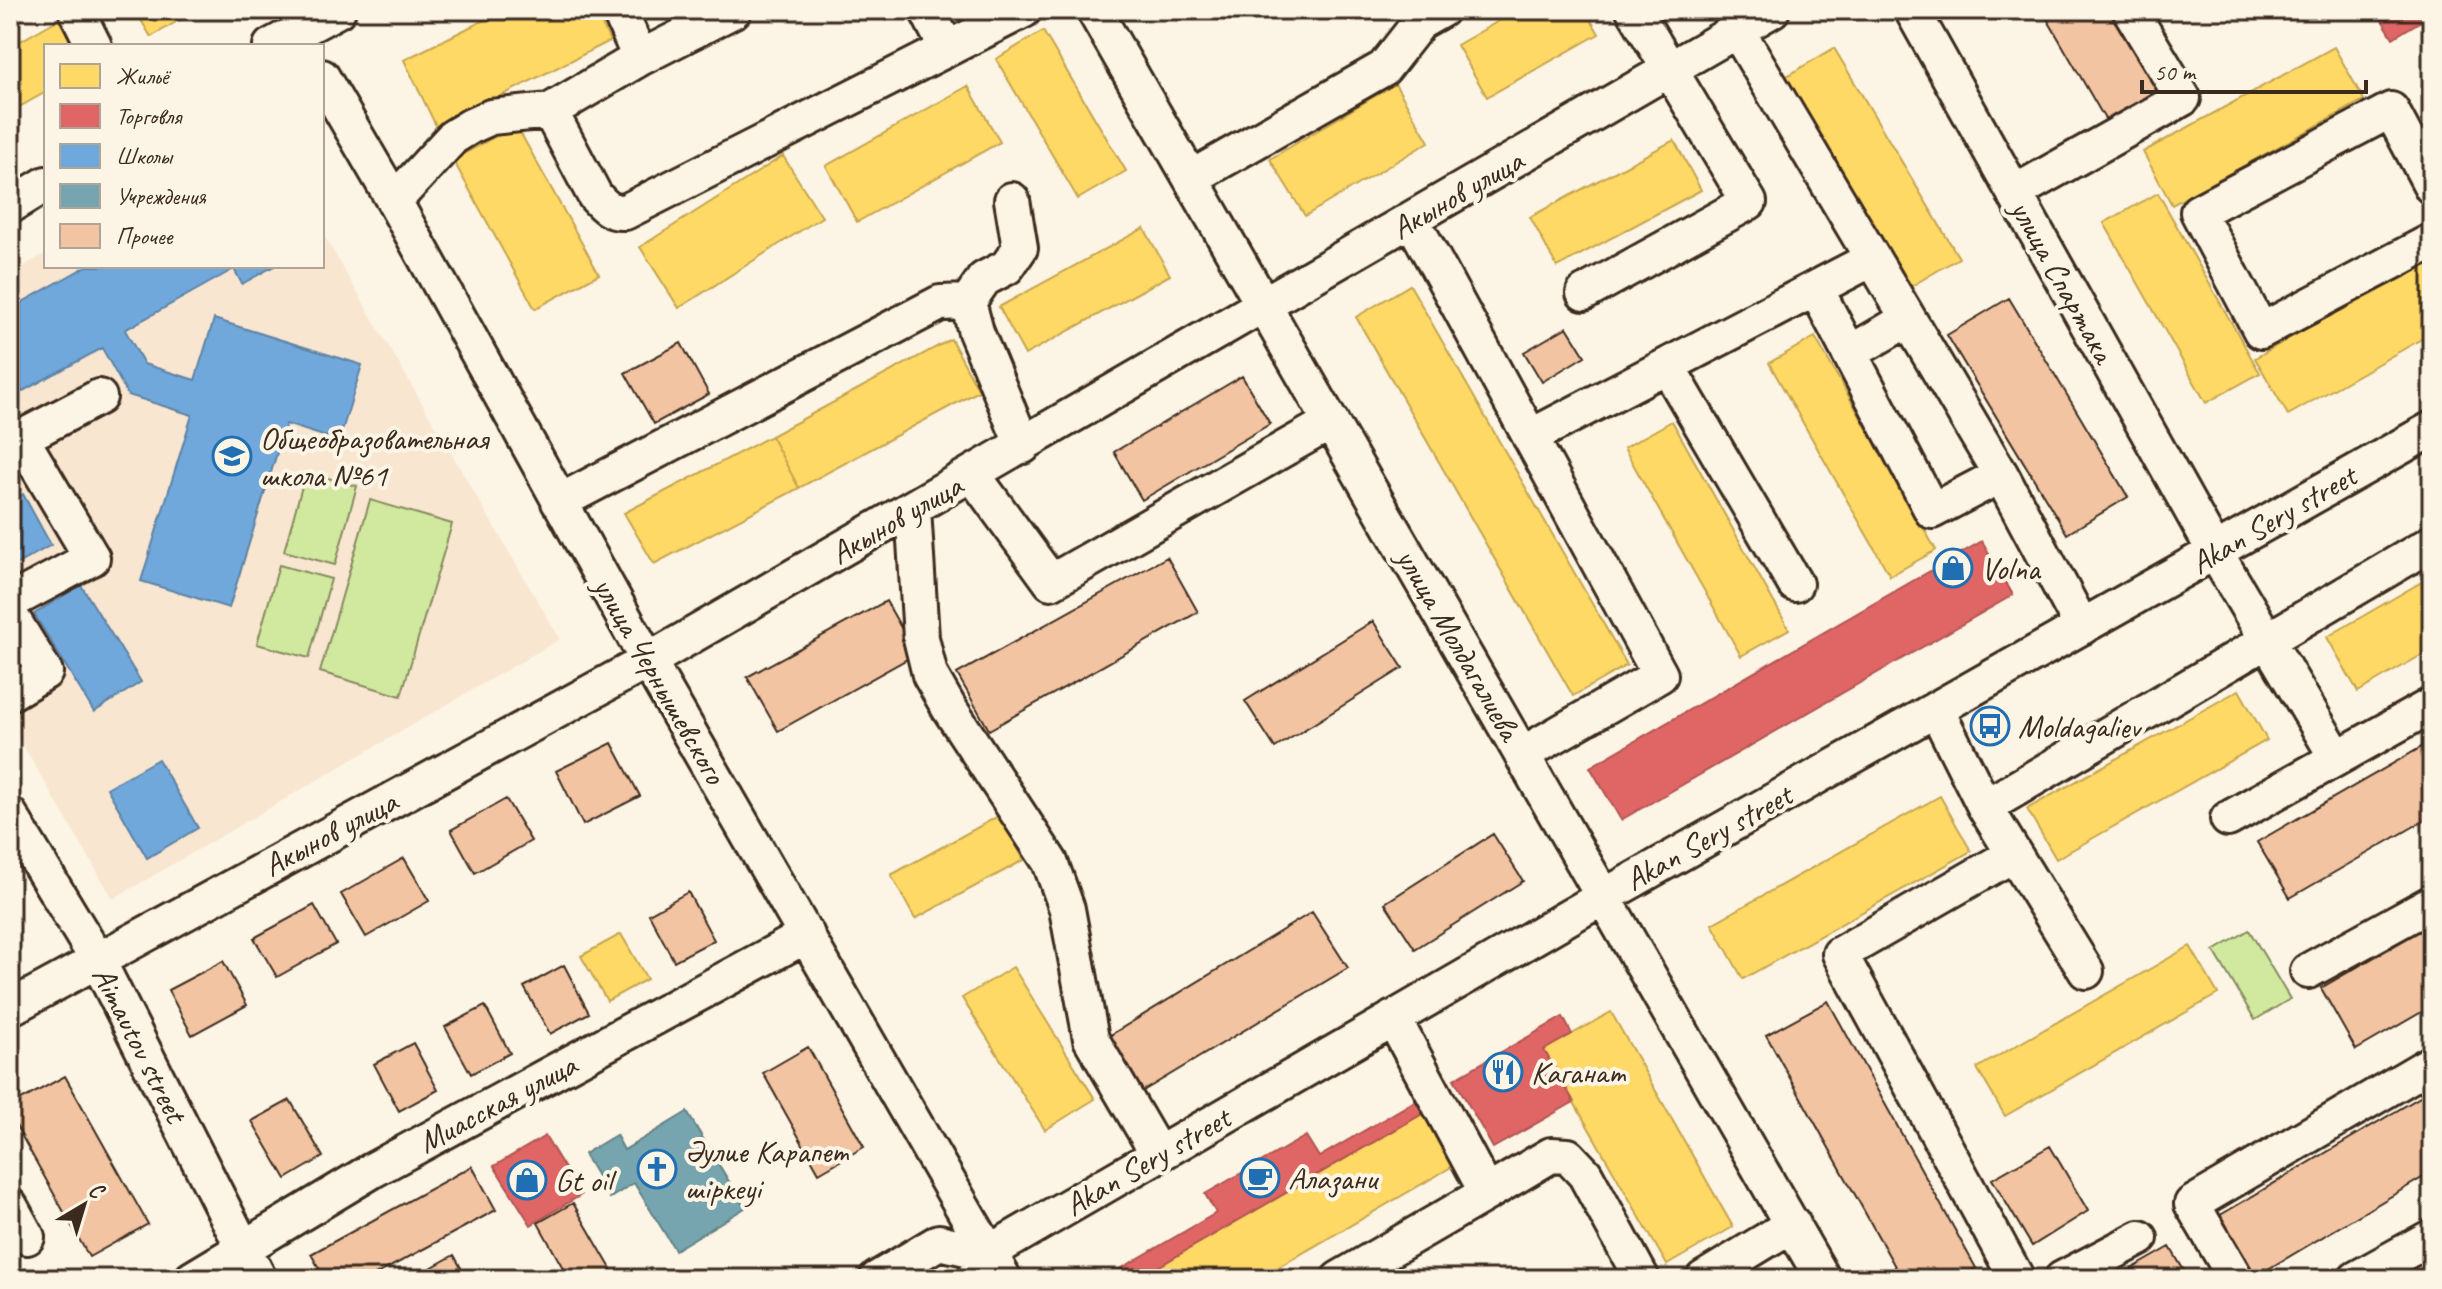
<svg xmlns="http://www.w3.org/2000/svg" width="2442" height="1289" font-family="Caveat,sans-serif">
<rect width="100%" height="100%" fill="#fcf5e5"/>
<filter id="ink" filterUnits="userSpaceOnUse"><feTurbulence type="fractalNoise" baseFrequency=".0125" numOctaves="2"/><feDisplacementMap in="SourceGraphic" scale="16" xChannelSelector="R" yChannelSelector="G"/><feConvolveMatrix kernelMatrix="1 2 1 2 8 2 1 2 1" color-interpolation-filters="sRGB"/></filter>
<g filter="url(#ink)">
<!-- built -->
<path fill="#f9e6d1" d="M322 232 560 639 113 899 10 723V274L46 253V266H322Z"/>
<!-- green -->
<path fill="#d1e99f" stroke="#868a5e" stroke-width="2" d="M306 472 357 486 335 565 284 551Z
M370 500 452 524 401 696 320 672Z
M279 565 331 579 309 658 257 644Z
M2249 930 2290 999 2255 1020 2214 951Z"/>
<!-- homes -->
<path fill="#ffd966" stroke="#c4a450" stroke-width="2" d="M135 10H196L151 37Z
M504 10H595L610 41 437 128 404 60Z
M1518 10H1585L1599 34 1487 97 1457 45Z
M59 19 74 46H46V92L10 112V47Z
M1043 31 1126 171 1078 199 996 59Z
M2334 47 2364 100 2172 205 2143 152Z
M1834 48 1959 258 1905 290 1780 80Z
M1395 84 1429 142 1305 216 1270 159Z
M968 86 1000 142 857 222 826 166Z
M516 125 599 274 535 309 453 160Z
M1674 140 1701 190 1557 267 1530 217Z
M783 156 822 217 679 308 640 247Z
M2158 193 2260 373 2206 403 2104 223Z
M1144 228 1170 275 1025 355 999 307Z
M2432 257V333L2288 415 2255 358Z
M1410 285 1627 665 1573 696 1356 317Z
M1815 337 1936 550 1890 576 1769 363Z
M951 339 979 391 799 488 771 436Z
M1672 421 1789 629 1741 656 1624 448Z
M771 436 799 488 654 564 624 513Z
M2432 576V649L2358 692 2327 637Z
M2239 690 2267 740 2056 859 2027 809Z
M1940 796 1971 851 1743 979 1712 924Z
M1000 815 1024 860 915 919 891 875Z
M621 934 647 979 607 1001 581 956Z
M2190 946 2218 994 2005 1116 1977 1068Z
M1013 967 1095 1099 1045 1130 962 998Z
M1611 1012 1733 1227 1667 1265 1544 1050Z
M1429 1110 1460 1162 1258 1279H1137Z"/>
<!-- shops -->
<path fill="#e06666" stroke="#ae5450" stroke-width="2" d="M2376 10H2432V41L2421 21 2393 38Z
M1982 541 2013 595 1621 820 1590 767Z
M1563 1017 1572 1034 1544 1050 1574 1102 1493 1148 1454 1079Z
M1422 1097 1429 1110 1137 1279H1121L1117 1271 1216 1213 1205 1194 1306 1136 1319 1157Z
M545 1136 581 1195 531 1225 494 1166Z"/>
<!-- schools -->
<path fill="#6fa8dc" stroke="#5f82a3" stroke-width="2" d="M87 266H274L242 284 234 269 125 330 144 364 195 380 214 319 362 365 339 441 286 424 229 608 141 581 192 415 128 395 102 348 10 398V309Z
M23 494 51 545 10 568V501Z
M81 585 141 682 94 712 34 614Z
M158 759 198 828 147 858 107 788Z"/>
<!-- public -->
<path fill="#76a5af" stroke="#648084" stroke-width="2" d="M687 1112 745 1208 675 1250 634 1183 610 1198 584 1154 616 1135 624 1150Z"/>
<!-- building -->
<path fill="#f3c4a2" stroke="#3b2a1e" stroke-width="2" d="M2042 10H2123L2167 86 2106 121Z
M2009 298 2128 497 2067 534 1947 335Z
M1567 327 1585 356 1542 382 1524 352Z
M681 343 709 394 654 424 625 373Z
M1242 376 1270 424 1142 500 1114 452Z
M1167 557 1198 612 989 730 957 674Z
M886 601 916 654 778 731 747 677Z
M1373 621 1403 668 1275 748 1245 701Z
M2432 741V816L2290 898 2257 842Z
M612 743 640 796 583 825 556 771Z
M506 799 531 841 475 873 451 830Z
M1493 834 1523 881 1415 949 1385 903Z
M404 858 429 901 366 937 341 894Z
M688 892 714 940 674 961 649 914Z
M314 905 336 944 277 977 254 938Z
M1312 912 1348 968 1133 1097 1099 1042Z
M2432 924V1006L2356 1050 2321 988Z
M223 961 247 1005 192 1035 168 990Z
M564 965 589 1013 550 1034 524 987Z
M1828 1001 1976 1268 1956 1279H1902L1766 1035Z
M485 1006 510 1053 471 1074 445 1027Z
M413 1043 438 1090 399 1111 374 1064Z
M808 1047 864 1147 819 1173 763 1073Z
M65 1076 148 1224 89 1257 10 1115V1106Z
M2432 1090V1172L2253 1278 2217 1217Z
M290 1100 323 1157 286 1179 252 1121Z
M2050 1146 2088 1211 2032 1246 1992 1179Z
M472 1166 496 1210 368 1279H325L311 1254Z
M573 1203 617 1279H569L538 1223Z
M2170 1247 2189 1279H2114Z
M454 1255 467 1279H411Z"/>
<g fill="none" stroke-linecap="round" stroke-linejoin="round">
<!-- minor casing -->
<g stroke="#3b2a1e" stroke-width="40">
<path id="minor" d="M76 10 94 46
M619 10 640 58
M927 10 947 49
M1094 10 1823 1279
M1912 10 2215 552 2337 758
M1737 30 2001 475 2082 627
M271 46 338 10
M322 77 394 201 648 661 1004 1279
M550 111 595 196C604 206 610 213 625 212L1024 10
M1191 178 1384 68 1420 22 1441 10
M2432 187 2391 110 2198 212 2261 331 2432 241
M2014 193 2183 98 2130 10
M1012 200 1020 248 1007 267 984 279 968 302 976 332 1023 446
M394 201 453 137 471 126 491 117 550 111 640 58 734 10
M10 206 46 184
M1412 220 1660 675 1523 754
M1816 289 1932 511 2001 475
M1584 293 1749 202 1634 10
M1850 353 1908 319
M1667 366 1795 584
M1530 437 1872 259
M973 475 1051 582 1331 422
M559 502 940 303 968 302
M913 508 921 638 930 675 949 708 1050 862 1067 909 1091 1039 1158 1154
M10 602 92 558 21 438 99 397
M10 615 45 672 10 693
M1936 709 1985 807 2086 971
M1985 807 2432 543
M10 815 97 959 259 1279
M2228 819 2432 705
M2014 854 1840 954 2017 1279
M2308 971 2432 903
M10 1008 648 661 1772 10
M1487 1193 1551 1155 1568 1156 1585 1174 1642 1279
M10 1206 27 1237
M192 1279 373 1170 807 935
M877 1279 939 1242 988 1253
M974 1279 988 1253 1605 896 2432 429
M1339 1279 1487 1193 1393 1018
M1703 1279 1793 1224
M2062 1279 2140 1238
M2236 1279 2192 1204 2432 1063
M2356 1279 2432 1237"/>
</g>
<!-- minor -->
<use href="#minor" stroke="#fcf5e5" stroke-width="34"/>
</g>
</g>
<!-- icons -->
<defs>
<g id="school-ring" transform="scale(2)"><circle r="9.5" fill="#fcf5e5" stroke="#1f6fb2" stroke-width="1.5"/><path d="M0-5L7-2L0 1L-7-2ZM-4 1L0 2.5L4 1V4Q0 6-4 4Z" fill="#1f6fb2"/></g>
<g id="shop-ring" transform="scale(2)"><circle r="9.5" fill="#fcf5e5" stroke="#1f6fb2" stroke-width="1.5"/><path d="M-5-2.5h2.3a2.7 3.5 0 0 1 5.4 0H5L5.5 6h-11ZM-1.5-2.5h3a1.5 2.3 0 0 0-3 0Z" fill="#1f6fb2"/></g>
<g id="bus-ring" transform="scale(2)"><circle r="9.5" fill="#fcf5e5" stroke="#1f6fb2" stroke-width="1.5"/><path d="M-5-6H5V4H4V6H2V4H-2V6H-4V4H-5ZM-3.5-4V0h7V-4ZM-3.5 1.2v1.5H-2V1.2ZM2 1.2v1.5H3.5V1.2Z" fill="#1f6fb2"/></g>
<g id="restaurant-ring" transform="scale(2)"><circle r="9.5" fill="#fcf5e5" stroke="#1f6fb2" stroke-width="1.5"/><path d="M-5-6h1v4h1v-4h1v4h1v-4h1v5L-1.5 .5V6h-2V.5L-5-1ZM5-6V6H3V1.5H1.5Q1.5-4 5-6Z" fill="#1f6fb2"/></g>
<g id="church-ring" transform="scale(2)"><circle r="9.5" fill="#fcf5e5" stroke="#1f6fb2" stroke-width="1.5"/><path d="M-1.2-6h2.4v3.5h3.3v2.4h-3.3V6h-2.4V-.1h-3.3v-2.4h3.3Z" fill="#1f6fb2"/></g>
<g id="cafe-ring" transform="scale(2)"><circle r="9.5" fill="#fcf5e5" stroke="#1f6fb2" stroke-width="1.5"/><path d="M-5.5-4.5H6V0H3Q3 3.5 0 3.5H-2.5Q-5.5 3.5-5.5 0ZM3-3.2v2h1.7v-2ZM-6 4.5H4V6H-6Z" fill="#1f6fb2"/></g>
</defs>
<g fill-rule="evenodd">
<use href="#school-ring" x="232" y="456"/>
<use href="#shop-ring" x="1953" y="568"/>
<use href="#bus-ring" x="1990" y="726"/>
<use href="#restaurant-ring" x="1503" y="1072"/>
<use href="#church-ring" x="657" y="1169"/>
<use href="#cafe-ring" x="1260" y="1178"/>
<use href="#shop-ring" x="527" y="1180"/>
</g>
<g text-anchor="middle" stroke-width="8" stroke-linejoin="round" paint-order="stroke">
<!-- street labels -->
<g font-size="32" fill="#3b2a1e" stroke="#fcf5e5">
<text transform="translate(1457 194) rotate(-30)" y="11">Акынов улица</text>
<text transform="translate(2063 281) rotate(61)" y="11">улица Спартака</text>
<text transform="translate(896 519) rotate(-30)" y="11">Акынов улица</text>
<text transform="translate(2273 519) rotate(-30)" y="11">Akan Sery street</text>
<text transform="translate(1459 644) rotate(60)" y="11">улица Молдагалиева</text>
<text transform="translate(660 680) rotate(60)" y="11">улица Чернышевского</text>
<text transform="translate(330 833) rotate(-28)" y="11">Акынов улица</text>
<text transform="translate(1708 837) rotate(-29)" y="11">Akan Sery street</text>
<text transform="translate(140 1044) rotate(63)" y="11">Aimautov street</text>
<text transform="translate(497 1103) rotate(-28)" y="11">Миасская улица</text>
<text transform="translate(1147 1161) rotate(-30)" y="11">Akan Sery street</text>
</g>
<!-- poi labels -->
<g font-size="32" fill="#3b2a1e" stroke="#fcf5e5" text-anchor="start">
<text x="260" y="449">Общеобразовательная<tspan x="260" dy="37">школа №61</tspan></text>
<text x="1981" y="579">Volna</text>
<text x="2018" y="737">Moldagaliev</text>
<text x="1531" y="1083">Каганат</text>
<text x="685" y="1162">Әулие Карапет<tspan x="685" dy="37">шіркеуі</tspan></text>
<text x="1288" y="1189">Алазани</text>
<text x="555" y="1191">Gt oil</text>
</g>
</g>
<!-- margin -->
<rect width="2442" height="1289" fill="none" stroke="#fcf5e5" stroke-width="40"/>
<rect x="20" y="20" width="2402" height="1249" fill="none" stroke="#3b2a1e" stroke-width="3" filter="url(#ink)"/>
<!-- legend -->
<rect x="44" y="44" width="280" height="224" fill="#fcf5e5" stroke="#afa495" stroke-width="2"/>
<rect x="60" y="64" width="40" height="24" fill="#ffd966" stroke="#afa495" stroke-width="2"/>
<text x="116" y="84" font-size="24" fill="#3b2a1e">Жильё</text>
<rect x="60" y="104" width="40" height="24" fill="#e06666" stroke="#afa495" stroke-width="2"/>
<text x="116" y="124" font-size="24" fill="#3b2a1e">Торговля</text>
<rect x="60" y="144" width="40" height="24" fill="#6fa8dc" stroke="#afa495" stroke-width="2"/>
<text x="116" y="164" font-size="24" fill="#3b2a1e">Школы</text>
<rect x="60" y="184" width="40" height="24" fill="#76a5af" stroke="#afa495" stroke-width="2"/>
<text x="116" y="204" font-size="24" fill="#3b2a1e">Учреждения</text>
<rect x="60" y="224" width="40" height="24" fill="#f3c4a2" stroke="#afa495" stroke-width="2"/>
<text x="116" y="244" font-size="24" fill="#3b2a1e">Прочее</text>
<!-- north arrow -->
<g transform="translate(84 1205) rotate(38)" stroke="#fcf5e5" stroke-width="6" paint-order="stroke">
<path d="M0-6L14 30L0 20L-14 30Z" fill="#3b2a1e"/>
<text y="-12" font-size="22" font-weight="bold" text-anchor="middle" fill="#3b2a1e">С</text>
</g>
<!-- scale -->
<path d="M2142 80v12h224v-12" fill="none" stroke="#3b2a1e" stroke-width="4"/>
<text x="2154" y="80" font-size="24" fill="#3b2a1e" stroke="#fcf5e5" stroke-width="6" paint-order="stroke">50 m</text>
</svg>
